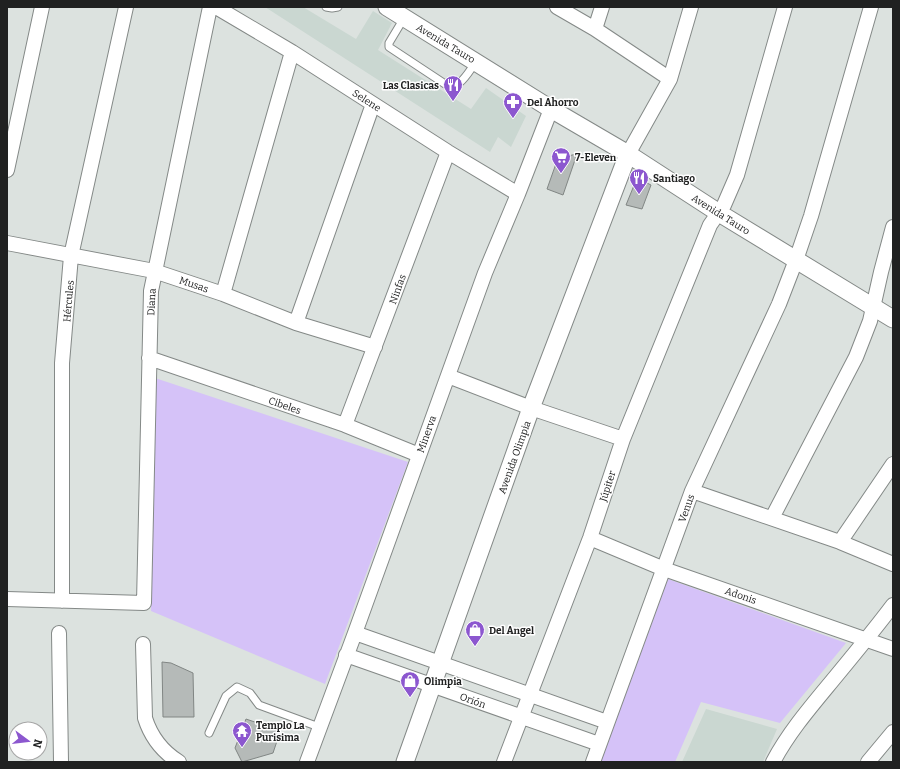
<svg xmlns="http://www.w3.org/2000/svg" width="900" height="769" font-family="Bitter,serif">
<rect width="100%" height="100%" fill="#dce2df"/>
<!-- built -->
<path fill="#cad7d1" d="M265 7H303L356 39 373 11 392 23 378 50 471 109 486 88 526 116 511 147 498 137 490 152Z
M706 709 777 729 763 762H682Z"/>
<!-- green -->
<path fill="#d5c2f8" d="M155 378 408 462 325 684 151 611Z
M668 579 846 643 780 723 701 702 675 762H601Z"/>
<!-- building -->
<path fill="#b5bab8" stroke="#818684" d="M577 154 563 195 547 189 558 158Z
M637 178 651 185 642 209 626 205Z
M162 662 171 663 193 673 194 717H163Z
M246 719 275 729 278 738 273 753 242 762 235 748Z"/>
<g fill="none" stroke-linecap="round" stroke-linejoin="round">
<!-- service casing -->
<g stroke="#848987" stroke-width="9">
<path id="service" d="M326 7 332 8 338 7
M404 18 389 43V47L445 84C460 91 468 72 476 62
M209 733 226 696 237 687 250 693 259 705 319 727"/>
</g>
<!-- minor casing -->
<g stroke="#848987" stroke-width="16">
<path id="minor" d="M216 7 292 52 448 152 518 194
M557 7 595 29 670 79
M595 29 602 7
M628 154 670 79 691 7
M7 170 42 7
M7 243 154 271 223 294 296 323 375 347
M223 294 292 52
M296 323 373 104
M149 358 345 425 419 455
M448 376 531 408 623 439
M345 425 448 152
M692 491 840 542 893 564
M772 518 856 357 870 321 881 272 893 227
M590 538 664 569 893 649
M840 542 893 464
M7 599 144 603 151 291 210 7
M62 601V363L71 256 126 7
M59 633 61 762
M355 633 607 722
M143 644 145 718C151 737 163 752 179 762
M346 655 599 744
M307 762 355 633 485 273 518 194 551 109
M504 762 590 538 623 439 710 225 724 205 737 175 785 7
M593 762 692 491 779 304 796 260 811 216 871 7
M773 762C790 730 814 703 837 675 856 652 875 629 893 605
M868 762 893 732"/>
</g>
<!-- tertiary casing -->
<g stroke="#848987" stroke-width="19">
<path id="tertiary" d="M387 7 551 109 628 154 719 213 893 319
M405 762 531 408 628 154"/>
</g>
<!-- service -->
<use href="#service" stroke="#fff" stroke-width="7"/>
<!-- minor -->
<use href="#minor" stroke="#fff" stroke-width="14"/>
<!-- tertiary -->
<use href="#tertiary" stroke="#fff" stroke-width="17"/>
</g>
<!-- icons -->
<defs>
<g id="restaurant-pin" transform="scale(1)"><path d="M0 17L-7.5 6A9.5 9.5 0 1 1 7.5 6Z" fill="#8c57cf" stroke="#fff"/><path d="M-5-6h1v4h1v-4h1v4h1v-4h1v5L-1.5 .5V6h-2V.5L-5-1ZM5-6V6H3V1.5H1.5Q1.5-4 5-6Z" fill="#fff"/></g>
<g id="pharmacy-pin" transform="scale(1)"><path d="M0 17L-7.5 6A9.5 9.5 0 1 1 7.5 6Z" fill="#8c57cf" stroke="#fff"/><path d="M-2-6h4v4h4v4h-4v4h-4v-4h-4v-4h4Z" fill="#fff"/></g>
<g id="supermarket-pin" transform="scale(1)"><path d="M0 17L-7.5 6A9.5 9.5 0 1 1 7.5 6Z" fill="#8c57cf" stroke="#fff"/><path d="M-6-5.5h2.5l.6 2H6L4.5 2H-2.5L-4.4-4H-6ZM-1.5 3.2a1.3 1.3 0 1 0 .1 0ZM3 3.2a1.3 1.3 0 1 0 .1 0Z" fill="#fff"/></g>
<g id="shop-pin" transform="scale(1)"><path d="M0 17L-7.5 6A9.5 9.5 0 1 1 7.5 6Z" fill="#8c57cf" stroke="#fff"/><path d="M-5-2.5h2.3a2.7 3.5 0 0 1 5.4 0H5L5.5 6h-11ZM-1.5-2.5h3a1.5 2.3 0 0 0-3 0Z" fill="#fff"/></g>
<g id="temple-pin" transform="scale(1)"><path d="M0 17L-7.5 6A9.5 9.5 0 1 1 7.5 6Z" fill="#8c57cf" stroke="#fff"/><path d="M0-6L5-2H3V0L6.5 2.5H4V6H1.5V3h-3V6H-4V2.5H-6.5L-3 0V-2H-5Z" fill="#fff"/></g>
</defs>
<g fill-rule="evenodd">
<use href="#restaurant-pin" x="453" y="85"/>
<use href="#pharmacy-pin" x="513" y="102"/>
<use href="#supermarket-pin" x="561" y="157"/>
<use href="#restaurant-pin" x="639" y="178"/>
<use href="#shop-pin" x="475" y="630"/>
<use href="#shop-pin" x="410" y="681"/>
<use href="#temple-pin" x="242" y="731"/>
</g>
<g text-anchor="middle" stroke-width="3" stroke-linejoin="round" paint-order="stroke">
<!-- street labels -->
<g font-size="10" fill="#202121" stroke="#fff">
<text transform="translate(446 43) rotate(31)" y="4">Avenida Tauro</text>
<text transform="translate(367 100) rotate(33)" y="4">Selene</text>
<text transform="translate(721 214) rotate(32)" y="4">Avenida Tauro</text>
<text transform="translate(194 284) rotate(19)" y="4">Musas</text>
<text transform="translate(397 289) rotate(-70)" y="4">Ninfas</text>
<text transform="translate(68 301) rotate(-85)" y="4">Hércules</text>
<text transform="translate(151 302) rotate(-87)" y="4">Diana</text>
<text transform="translate(285 405) rotate(19)" y="4">Cibeles</text>
<text transform="translate(426 434) rotate(-70)" y="4">Minerva</text>
<text transform="translate(514 457) rotate(-70)" y="4">Avenida Olimpia</text>
<text transform="translate(607 486) rotate(-72)" y="4">Júpiter</text>
<text transform="translate(686 508) rotate(-70)" y="4">Venus</text>
<text transform="translate(741 595) rotate(19)" y="4">Adonis</text>
<text transform="translate(473 700) rotate(20)" y="4">Orión</text>
</g>
<!-- poi labels -->
<g font-size="10" font-weight="bold" fill="#202121" stroke="#fff" text-anchor="start">
<text x="439" y="89" text-anchor="end">Las Clasicas</text>
<text x="527" y="106">Del Ahorro</text>
<text x="575" y="161">7-Eleven</text>
<text x="653" y="182">Santiago</text>
<text x="489" y="634">Del Angel</text>
<text x="424" y="685">Olimpia</text>
<text x="256" y="729">Templo La<tspan x="256" dy="12">Purisima</tspan></text>
</g>
</g>
<!-- border -->
<rect width="900" height="769" fill="none" stroke="#202121" stroke-width="16"/>
<!-- north arrow -->
<g transform="translate(28 741) rotate(105)"><circle r="19" fill="#ffffff" stroke="#a6a6a6"/>
<path d="M0-3L7 15L0 10L-7 15Z" fill="#8c57cf"/>
<text y="-6" font-size="11" font-weight="bold" text-anchor="middle" fill="#202121">N</text>
</g>
</svg>
